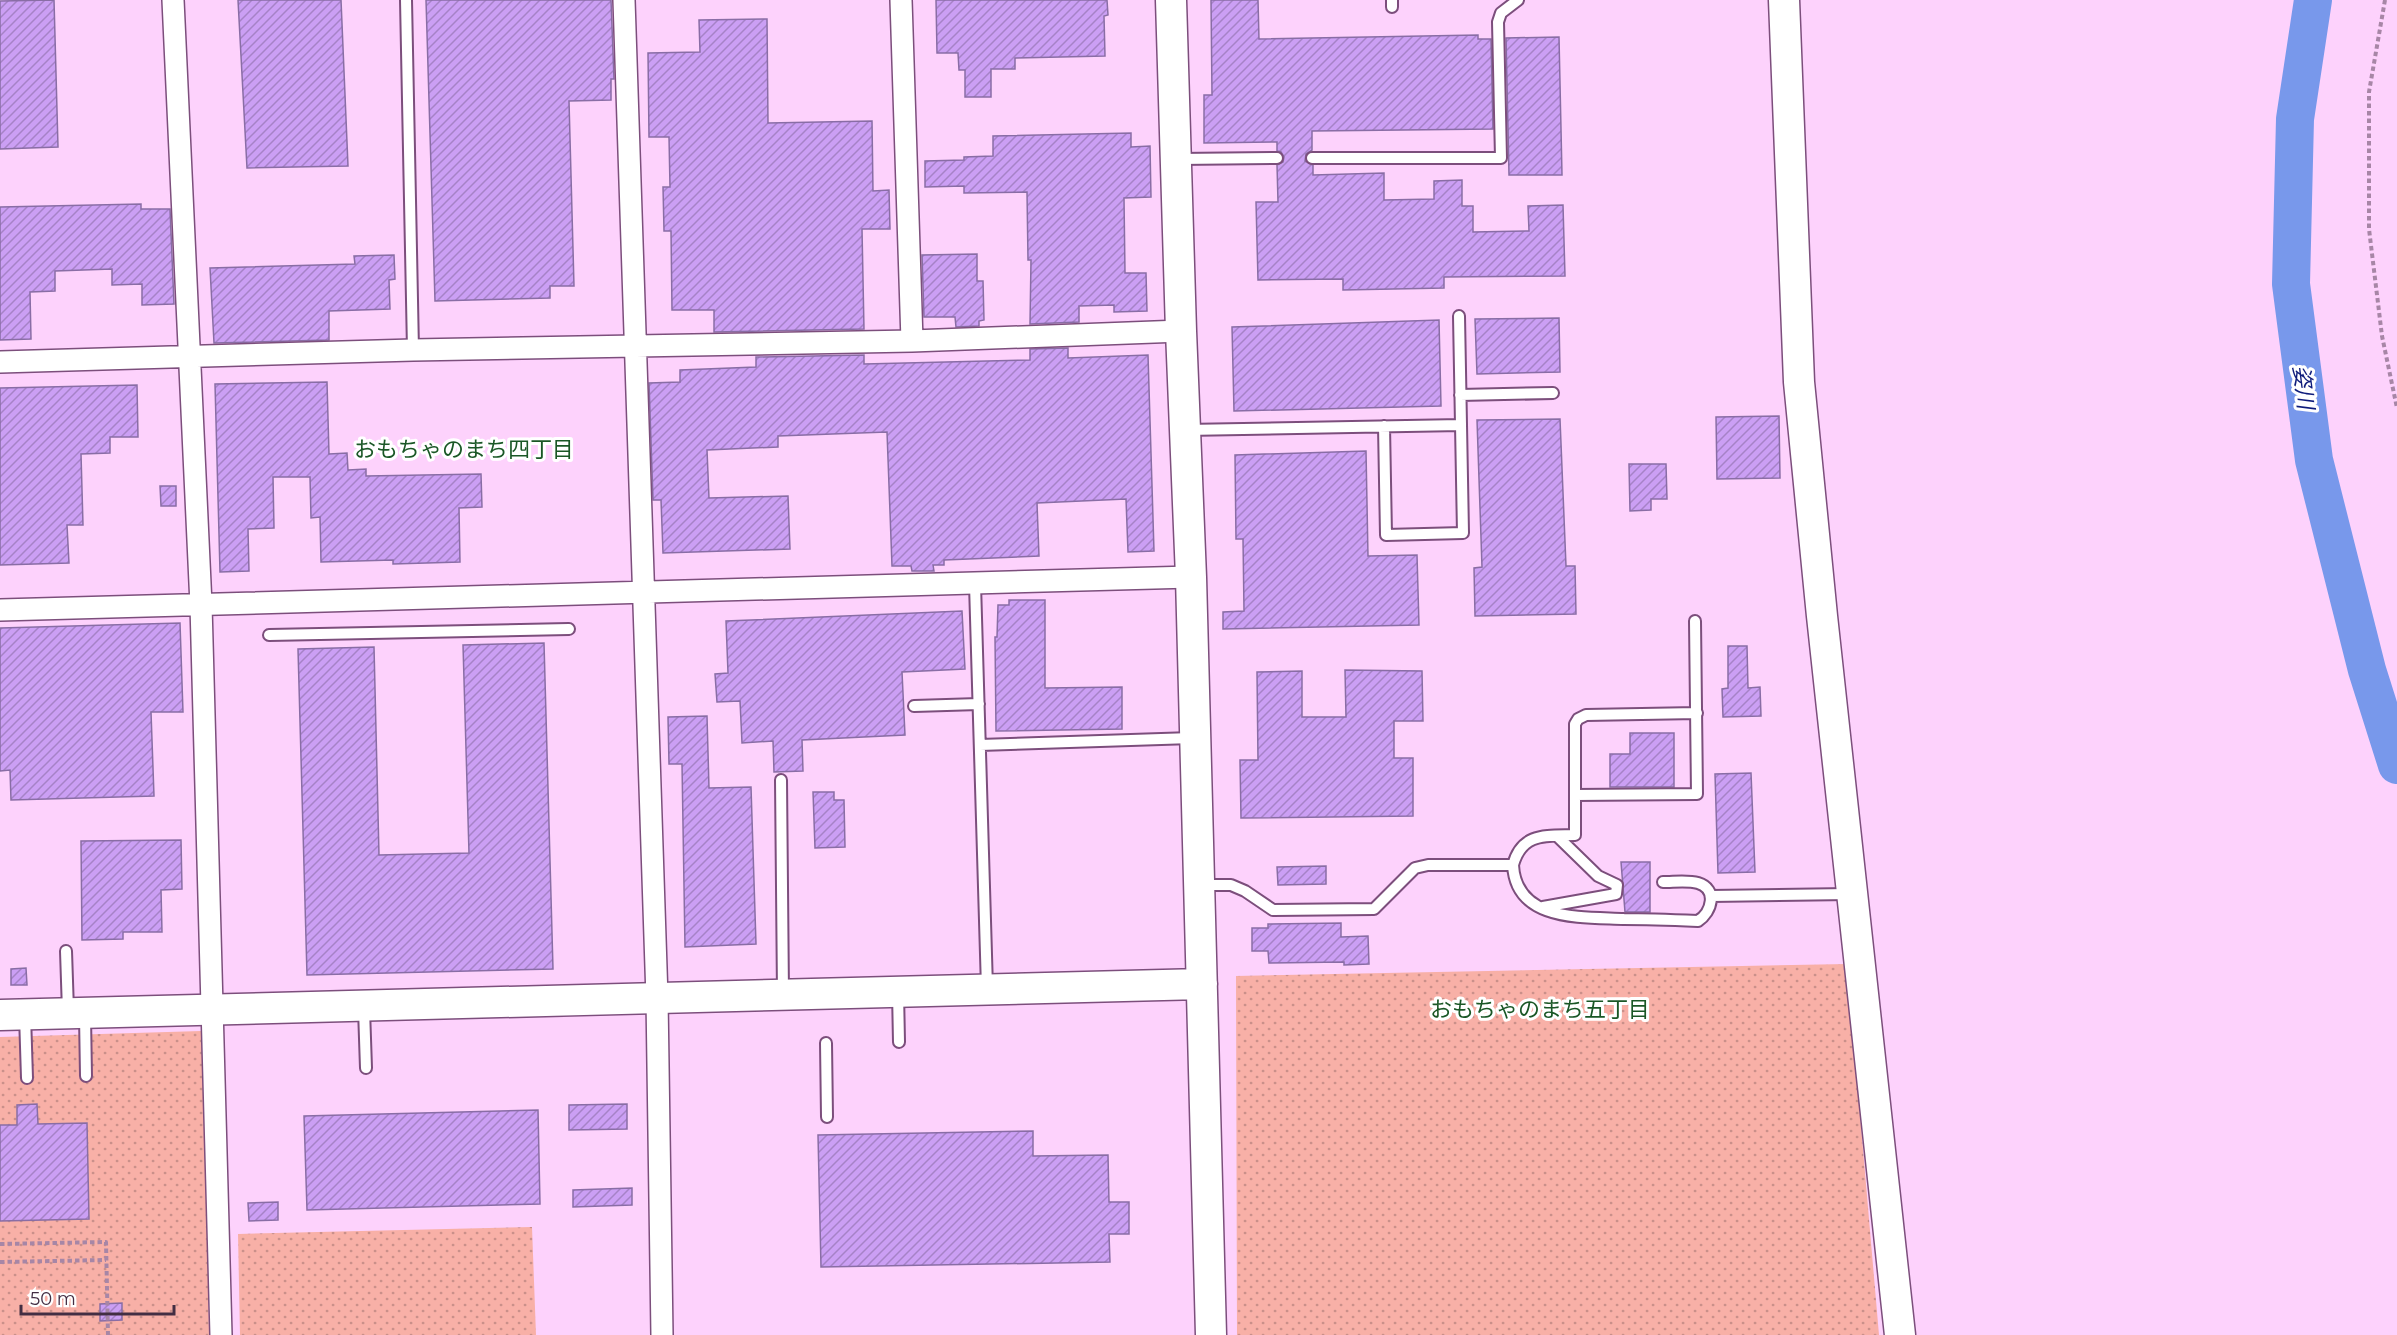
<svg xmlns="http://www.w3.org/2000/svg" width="2397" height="1335" font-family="Montserrat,'Noto Sans JP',sans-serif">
<defs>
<pattern id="grass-dots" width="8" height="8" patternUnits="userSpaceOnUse" patternTransform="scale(1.5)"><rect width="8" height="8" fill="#f8b0a7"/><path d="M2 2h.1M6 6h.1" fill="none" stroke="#ca908a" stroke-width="1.8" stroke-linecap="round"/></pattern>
<pattern id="building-hatch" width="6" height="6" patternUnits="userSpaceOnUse" patternTransform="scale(1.5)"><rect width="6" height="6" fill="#cb9ff4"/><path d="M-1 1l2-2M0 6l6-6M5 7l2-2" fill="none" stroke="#a682c7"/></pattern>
</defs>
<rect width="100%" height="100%" fill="#fdd2fc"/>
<!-- grass -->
<path fill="url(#grass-dots)" d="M1847 964 1879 1335H1237L1236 976Z
M201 1031 205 1038 209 1335H0V1037Z
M532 1227 536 1335H240L238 1234Z"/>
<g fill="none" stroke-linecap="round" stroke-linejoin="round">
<!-- river -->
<path stroke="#7898eb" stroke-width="38" d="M2313 0 2295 119 2291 284 2314 460 2367 670 2397 765"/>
</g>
<!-- building -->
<path fill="url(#building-hatch)" stroke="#896da5" stroke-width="1.5" d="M54 0 58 147 0 149V1Z
M238 0H341L348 166 247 168Z
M426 0H611L614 79H611V100L569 101 574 286H550V298L435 301Z
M936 0H1107L1108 15 1104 16 1105 56 1015 58V69H991V97H965V70H959L958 53H937Z
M1211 0H1258L1259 39 1478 35V39H1491L1493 129 1312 131V150L1306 154 1305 161 1313 165V175L1384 173V200L1434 199V181L1462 180V206H1473V232L1529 231 1528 206 1563 205 1565 276 1444 277V288L1343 290V279L1258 280 1256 202H1278L1277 165 1283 162 1284 157 1281 152 1277 151V142L1204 143V95H1212Z
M767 19 768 123 872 121 873 191 889 190 890 229H862L864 329 714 332V310H672L671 231H664L663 187H670L669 137H649L648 53 700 52 699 20Z
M1559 37 1562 175H1509L1506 38Z
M1131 133V147L1150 146 1151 197 1124 198 1125 273H1146L1147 311 1114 312V305L1079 306V322L1030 324 1031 260H1028L1027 192 964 193V186L925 187V161L964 160V157L993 156V136Z
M141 204V209H170L174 304 142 305V284L112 285V269L55 271V291L30 292 31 339 0 340V207Z
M977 254V281H983L984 320 979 321V326L956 327 955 317H924L922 255Z
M394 255 395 279 389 280 390 309 329 311V340L214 343 210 268 355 264 354 256Z
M1559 318 1560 372 1477 374 1475 319Z
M1439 320 1441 406 1234 411 1232 327Z
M1068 348V358L1148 355 1154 551 1128 552 1126 499 1037 503 1039 556 944 560V565H933L934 571H912L911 566H892L887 432 778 436V447L707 450 709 498 788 496 790 549 663 553 661 500H653L649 383 680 382V370L756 367V357L864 355V364L1030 360V349Z
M327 382 329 454 347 453 348 470 366 469V476L481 474 482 507 459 508 460 562 393 564V560L321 562 320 517 311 518 310 477H273L274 528 248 529 249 571 220 572 215 384Z
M137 385 138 437H110V453L81 454 83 525H67L69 563 0 565V388Z
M1779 416 1780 478 1717 479 1716 417Z
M1560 419 1566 566H1575L1576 614 1475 616 1474 568 1482 567 1477 420Z
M1366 451 1368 556 1417 555 1419 625 1223 629V612L1244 611 1243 539H1236L1235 455Z
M1629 464H1666L1667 499H1651V510L1630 511Z
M160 486H176V506H161Z
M1009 600H1045V688L1122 687V729L996 731 995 637H997L998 605H1009Z
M962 611 965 669 902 672 905 735 802 740 803 771 774 772 773 741 742 743 740 701 717 702 715 674 728 673 726 621Z
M180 623 183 712H151L154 796 11 800 10 770 0 771V628Z
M544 643 553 969 307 975 298 649 374 647 379 855 469 853 463 645Z
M1728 646H1747L1748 688 1760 687 1761 716 1723 717 1722 689 1728 688Z
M1345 670 1422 671 1423 721H1394V758H1413V816L1241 818 1240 760H1258L1257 672 1302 671V717H1346Z
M707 716 709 788 751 787 756 944 685 947 682 764H669L668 717Z
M1630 733H1674V787H1610V754H1630Z
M1751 773 1755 872 1718 873 1715 774Z
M813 792H834V800H844L845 847 815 848Z
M181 840 182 889 161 890 162 932H123V939L82 940 81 841Z
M1621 862H1650V912H1625Z
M1326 866V884L1278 885 1277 867Z
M1341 923V937L1368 936 1369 964 1344 965V962L1269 963 1268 951H1252V928H1268V924Z
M26 968 27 985H11V969Z
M37 1104 38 1124 87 1123 89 1219 0 1221V1125H17V1105Z
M627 1104V1129L569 1130V1105Z
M538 1110 540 1204 307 1210 304 1116Z
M1033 1131V1156L1108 1155 1109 1202H1129V1234H1109L1110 1262 821 1267 818 1135Z
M632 1188V1205L573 1207V1190Z
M278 1202V1220L249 1221 248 1203Z
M122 1303V1320L100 1321V1304Z"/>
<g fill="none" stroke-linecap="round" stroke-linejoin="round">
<!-- lane casing -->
<g stroke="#7c4e7c" stroke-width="14">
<path id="lane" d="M406 0 413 350
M1392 0V7
M1312 158H1501L1498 22 1501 13 1518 0
M1178 159 1277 158
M1460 395 1553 393
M1384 426 1386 535 1463 533 1459 316
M1185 430 1461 425
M975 584 987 988
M269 635 569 629
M914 706 979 704
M980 745 1192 738
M781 780 783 994
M1575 795 1697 794 1695 621
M1513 865C1516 922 1582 917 1624 919 1649 919 1674 920 1698 921 1712 912 1718 889 1698 883 1688 880 1674 882 1663 882
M1200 885H1231L1245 891 1273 910 1374 909 1415 868 1428 865H1513C1522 832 1546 836 1575 835V724L1578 719 1586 715 1697 713
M1711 896 1849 894
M1543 907 1616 894 1617 885 1598 876 1557 836
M66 951 68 1011
M898 992 899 1042
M364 1009 366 1068
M25 1015 27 1078
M85 1016 86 1076
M826 1043 827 1117"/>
</g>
<!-- street casing -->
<g stroke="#7c4e7c" stroke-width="24">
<path id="street" d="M173 0 201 605 221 1335
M624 0 657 998 662 1335
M901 0 912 341
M0 362 413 350 912 341 1181 331
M0 610 1191 577"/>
</g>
<!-- secondary casing -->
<g stroke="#7c4e7c" stroke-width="33">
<path id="secondary" d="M1171 0 1181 331 1191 577 1211 1335
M1784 0 1799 382 1822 616 1900 1335
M0 1015 1202 984"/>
</g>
<!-- path -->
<path stroke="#a786a6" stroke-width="4" stroke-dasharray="4.5 3" stroke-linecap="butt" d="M2385 0 2369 92V229L2382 336 2397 408
M0 1244 106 1242 108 1335
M0 1262 106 1260"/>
<!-- lane -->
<use href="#lane" stroke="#fff" stroke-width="10"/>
<!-- street -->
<use href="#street" stroke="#fff" stroke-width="21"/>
<!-- secondary -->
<use href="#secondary" stroke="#fff" stroke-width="30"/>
</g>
<g text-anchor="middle" stroke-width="6" stroke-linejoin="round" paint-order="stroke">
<!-- water labels -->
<g font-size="22" font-style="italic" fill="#0e1c7b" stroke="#fff">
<text transform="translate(2304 387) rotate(83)" y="8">姿川</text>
</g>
<!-- neighbourhood labels -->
<g font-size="22" fill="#1a5726" stroke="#fff">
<text x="464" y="457">おもちゃのまち四丁目</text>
<text x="1540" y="1017">おもちゃのまち五丁目</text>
</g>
</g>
<!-- scale -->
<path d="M21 1305v9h153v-9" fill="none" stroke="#432e43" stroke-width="3"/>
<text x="30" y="1305" font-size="18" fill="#432e43" stroke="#ffffff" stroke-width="4.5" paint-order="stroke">50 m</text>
</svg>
